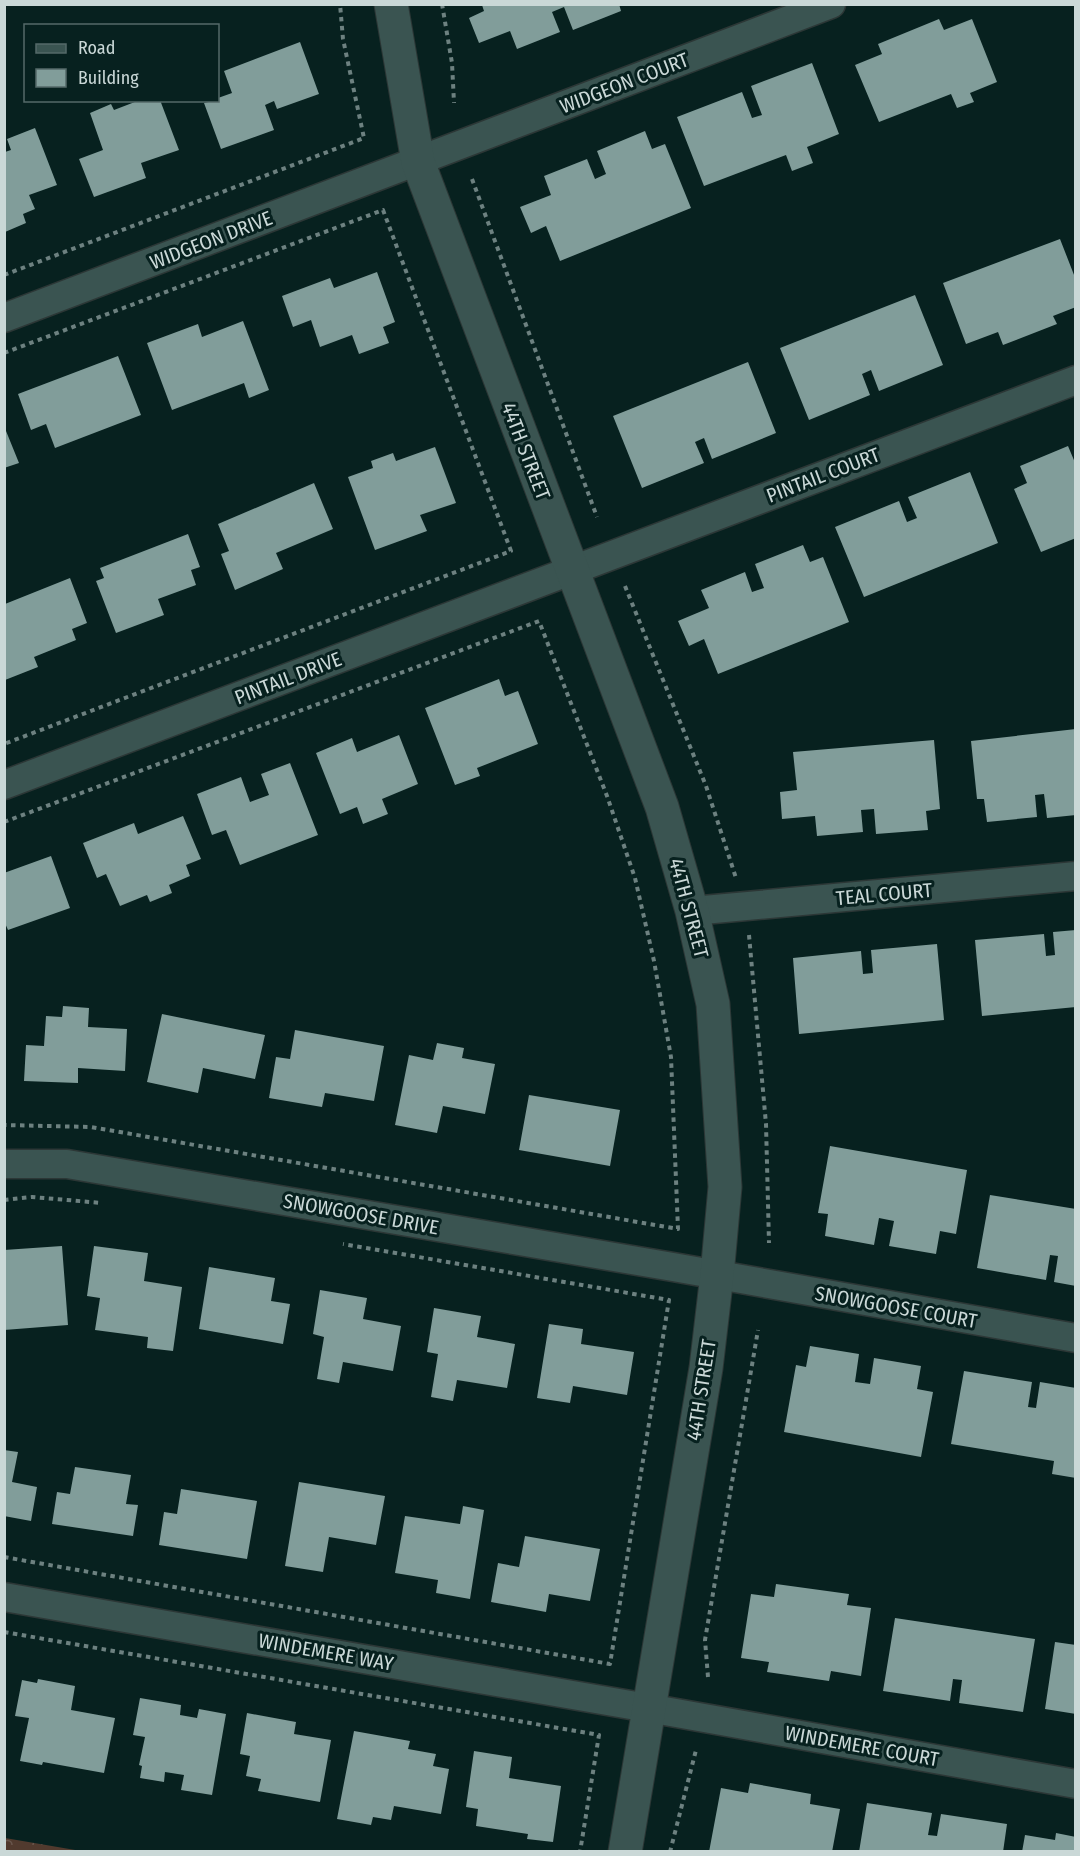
<svg xmlns="http://www.w3.org/2000/svg" width="1080" height="1856" font-family="'Fira Sans Condensed',sans-serif">
<defs>
<pattern id="park-crowns" width="20" height="18" patternUnits="userSpaceOnUse" patternTransform="scale(1.5)"><rect width="20" height="18" fill="#513a2e"/><path d="M2 6a3 3 0 1 1 6 0M12 15a3 3 0 1 1 6 0" fill="none" stroke="#69564c"/></pattern>
</defs>
<rect width="100%" height="100%" fill="#07211f"/>
<!-- park -->
<path fill="url(#park-crowns)" d="M5 1838 81 1851H5Z"/>
<!-- building -->
<path fill="#819d9a" d="M619 4 621 11 573 30 564 7 552 12 560 32 517 49 510 31 479 43 469 18 484 11 482 5Z
M939 19 944 30 972 19 997 82 970 93 974 102 957 108 951 94 879 122 855 65 882 54 878 44Z
M300 42 319 94 277 109 274 101 265 105 274 130 221 149 204 103 218 100V98L232 93 224 71Z
M812 63 839 134 807 147 813 163 792 171 786 155 704 186 677 117 742 92 752 118 762 115 751 86Z
M140 100H160L179 150 141 163 146 178 94 197 79 159 103 150 90 113 111 104 114 110Z
M35 128 57 185 29 195 35 209 23 214 26 223 5 232V152L11 150 7 139Z
M645 131 652 149 665 144 691 208 560 261 546 226 531 233 520 207 551 195 544 176 587 159 595 179 606 174 597 151Z
M1060 239 1076 280V307L1053 316 1057 324 1003 345 998 332 966 344 943 283Z
M377 272 395 322 383 327 389 343 359 354 352 335 320 347 311 320 293 327 282 296 330 278 334 288Z
M915 295 943 365 879 391 871 370 862 374 870 395 809 420 780 348Z
M243 321 269 390 249 398 244 383 172 410 147 343 198 324 202 337Z
M118 356 141 415 55 448 46 424 31 430 18 394Z
M748 362 776 433 712 459 704 438 695 442 704 463 642 488 613 416Z
M4 426 19 463 4 468Z
M1068 446 1076 465V538L1041 552 1014 489 1027 483 1020 466Z
M435 447 456 503 420 515 427 531 375 550 348 477 373 468 371 461 393 453 396 461Z
M970 472 998 543 864 597 835 527 899 501 907 522 917 518 908 497Z
M314 483 333 529 276 553 283 569 235 590 221 554 229 551 218 524Z
M188 534 200 567 191 570 196 585 158 599 164 615 116 633 96 581 104 578 100 568Z
M803 545 810 562 823 557 849 622 718 674 704 639 689 646 678 621 709 608 701 590 745 572 752 592 764 588 755 564Z
M70 578 87 623 72 629 76 640 34 657 38 667 5 680V604Z
M499 679 505 696 518 691 538 744 477 768 480 776 455 785 425 708Z
M1076 729V815L1047 818 1044 794 1035 795 1037 817 987 822 984 799H977L971 741Z
M399 735 418 784 382 799 388 814 363 824 357 807 340 814 316 753 352 738 357 752Z
M934 740 940 809 926 811 928 830 876 834 874 809 861 810 863 832 817 836 815 816 782 819 780 792 797 790 793 752Z
M290 763 318 835 240 865 226 830 212 835 197 794 241 777 250 802 269 795 261 774Z
M183 816 201 859 186 865 190 876 169 885 172 893 150 902 147 895 120 906 106 874 97 878 83 843 134 823 138 834Z
M51 856 70 908 8 930 4 921V873Z
M1076 930V1007L982 1016 975 940 1044 934 1046 956 1055 955 1053 932Z
M937 944 944 1020 799 1034 793 958 861 951 863 974 873 973 871 950Z
M63 1006 89 1008 88 1027 127 1029 125 1071 78 1068V1083L24 1081 26 1045 44 1046 46 1016 62 1017Z
M162 1014 265 1035 255 1079 203 1068 198 1093 147 1082Z
M295 1030 384 1046 374 1101 325 1093 322 1107 269 1098 276 1057 290 1059Z
M437 1043 464 1048 462 1058 495 1064 485 1114 443 1106 437 1133 395 1125 409 1055 433 1060Z
M529 1095 620 1110 610 1166 519 1150Z
M830 1146 967 1170 956 1234 940 1231 936 1254 889 1246 894 1221 879 1218 874 1245 825 1236 828 1214 818 1213Z
M990 1195 1076 1209V1286L1054 1282 1058 1256 1050 1255 1046 1280 977 1268Z
M62 1246 68 1325 4 1330V1250Z
M94 1246 148 1253 144 1281 182 1287 173 1351 147 1348 148 1337 95 1330 100 1298 87 1296Z
M209 1267 275 1278 271 1301 290 1304 283 1344 199 1329Z
M320 1290 367 1298 363 1319 401 1326 393 1371 343 1362 339 1383 317 1379 324 1337 313 1334Z
M434 1308 481 1316 477 1337 515 1344 507 1388 457 1380 453 1401 431 1397 438 1354 427 1352Z
M549 1324 583 1329 581 1344 634 1352 627 1395 573 1386 570 1403 537 1398Z
M810 1346 859 1354 855 1382 870 1384 874 1358 921 1366 917 1389 933 1392 921 1457 784 1432 796 1365 806 1367Z
M964 1371 1032 1382 1028 1407 1036 1408 1040 1382 1076 1388V1478L1052 1474 1054 1461 951 1444Z
M4 1450 18 1452 12 1482 37 1487 31 1521 4 1516Z
M75 1467 131 1475 126 1504 138 1505 133 1536 52 1524 57 1492 70 1494Z
M299 1482 385 1496 376 1545 329 1537 323 1572 285 1566Z
M181 1489 257 1501 247 1559 159 1545 164 1512 177 1514Z
M463 1506 484 1510 470 1599 436 1593 438 1580 395 1573 405 1516 460 1524Z
M525 1536 600 1549 590 1601 549 1594 546 1612 491 1602 498 1563 519 1567Z
M776 1584 849 1594 847 1605 871 1608 861 1676 831 1671 829 1681 767 1672 769 1662 741 1658 751 1594 774 1597Z
M895 1618 1035 1639 1023 1712 959 1703 962 1680 953 1679 950 1701 883 1691Z
M1055 1642 1076 1645V1714L1045 1709Z
M38 1679 75 1686 71 1710 115 1718 104 1773 43 1762 42 1765 20 1761 29 1718 15 1716 22 1680 37 1683Z
M140 1698 181 1705 180 1715 197 1718 199 1709 226 1714 212 1795 181 1790 184 1775 165 1772 164 1782 140 1778 142 1766 139 1765 145 1737 133 1735Z
M247 1713 296 1722 294 1734 331 1740 320 1802 258 1791 261 1779 246 1776 250 1756 240 1754Z
M354 1731 410 1741 408 1749 436 1754 433 1766 449 1769 441 1814 394 1806 391 1820 373 1817 371 1825 337 1819Z
M474 1751 512 1757 509 1778 561 1786 553 1842 527 1839 528 1834 476 1826 478 1809 466 1807Z
M750 1783 811 1794 810 1804 840 1809 832 1852H709L721 1788 748 1793Z
M867 1803 932 1813 928 1835 937 1836 941 1814 1007 1824 1003 1852H859Z
M1056 1833 1076 1837V1852H1022L1025 1835 1055 1840Z"/>
<g fill="none" stroke-linecap="round" stroke-linejoin="round">
<!-- minor casing -->
<g stroke="#2c3736" stroke-width="31">
<path id="minor" d="M4 318 831 4
M4 785 1076 380
M692 911 1076 876
M4 1164H67L673 1267 1076 1338
M4 1597 648 1708 1076 1784"/>
</g>
<!-- tertiary casing -->
<g stroke="#2c3736" stroke-width="35">
<path id="tertiary" d="M391 4 418 162 662 807 692 911 713 1004 725 1187 717 1275 706 1368 625 1852"/>
</g>
<!-- path -->
<path stroke="#6d8180" stroke-width="4" stroke-dasharray="4.5 4.5" stroke-linecap="butt" d="M442 4 452 63 454 103
M472 179 597 517
M4 275 364 138 343 39 340 4
M4 353 383 210 511 551 4 744
M625 586 706 786 736 878
M4 822 539 621 607 796 635 878 654 961 671 1057 678 1229 91 1127 4 1125
M749 935 766 1124 769 1243
M4 1200 32 1197 102 1203
M4 1557 610 1664 669 1300 343 1244
M4 1632 599 1735 580 1852
M708 1677 705 1640 758 1330
M670 1852 696 1750"/>
<!-- minor -->
<use href="#minor" stroke="#3a5451" stroke-width="28"/>
<!-- tertiary -->
<use href="#tertiary" stroke="#3a5451" stroke-width="33"/>
</g>
<g text-anchor="middle" stroke-width="6" stroke-linejoin="round" paint-order="stroke">
<!-- street labels -->
<g font-size="20" fill="#cad8d7" stroke="#07211f">
<text transform="translate(624 83) rotate(-21)" y="7">WIDGEON COURT</text>
<text transform="translate(211 240) rotate(-21)" y="7">WIDGEON DRIVE</text>
<text transform="translate(526 451) rotate(69)" y="7">44TH STREET</text>
<text transform="translate(823 475) rotate(-21)" y="7">PINTAIL COURT</text>
<text transform="translate(288 678) rotate(-21)" y="7">PINTAIL DRIVE</text>
<text transform="translate(884 894) rotate(-5)" y="7">TEAL COURT</text>
<text transform="translate(689 908) rotate(75)" y="7">44TH STREET</text>
<text transform="translate(361 1214) rotate(10)" y="7">SNOWGOOSE DRIVE</text>
<text transform="translate(896 1307) rotate(10)" y="7">SNOWGOOSE COURT</text>
<text transform="translate(701 1390) rotate(-81)" y="7">44TH STREET</text>
<text transform="translate(326 1652) rotate(10)" y="7">WINDEMERE WAY</text>
<text transform="translate(862 1746) rotate(10)" y="7">WINDEMERE COURT</text>
</g>
</g>
<!-- border -->
<rect width="1080" height="1856" fill="none" stroke="#cad8d7" stroke-width="12"/>
<!-- legend -->
<rect x="24" y="24" width="195" height="78" fill="#07211f" stroke="#556a69" stroke-width="1.5"/>
<rect x="36" y="44" width="30" height="9" fill="#3a5451" stroke="#556a69" stroke-width="1.5"/>
<text x="78" y="54" font-size="18" fill="#cad8d7">Road</text>
<rect x="36" y="69" width="30" height="18" fill="#819d9a" stroke="#556a69" stroke-width="1.5"/>
<text x="78" y="84" font-size="18" fill="#cad8d7">Building</text>
</svg>
